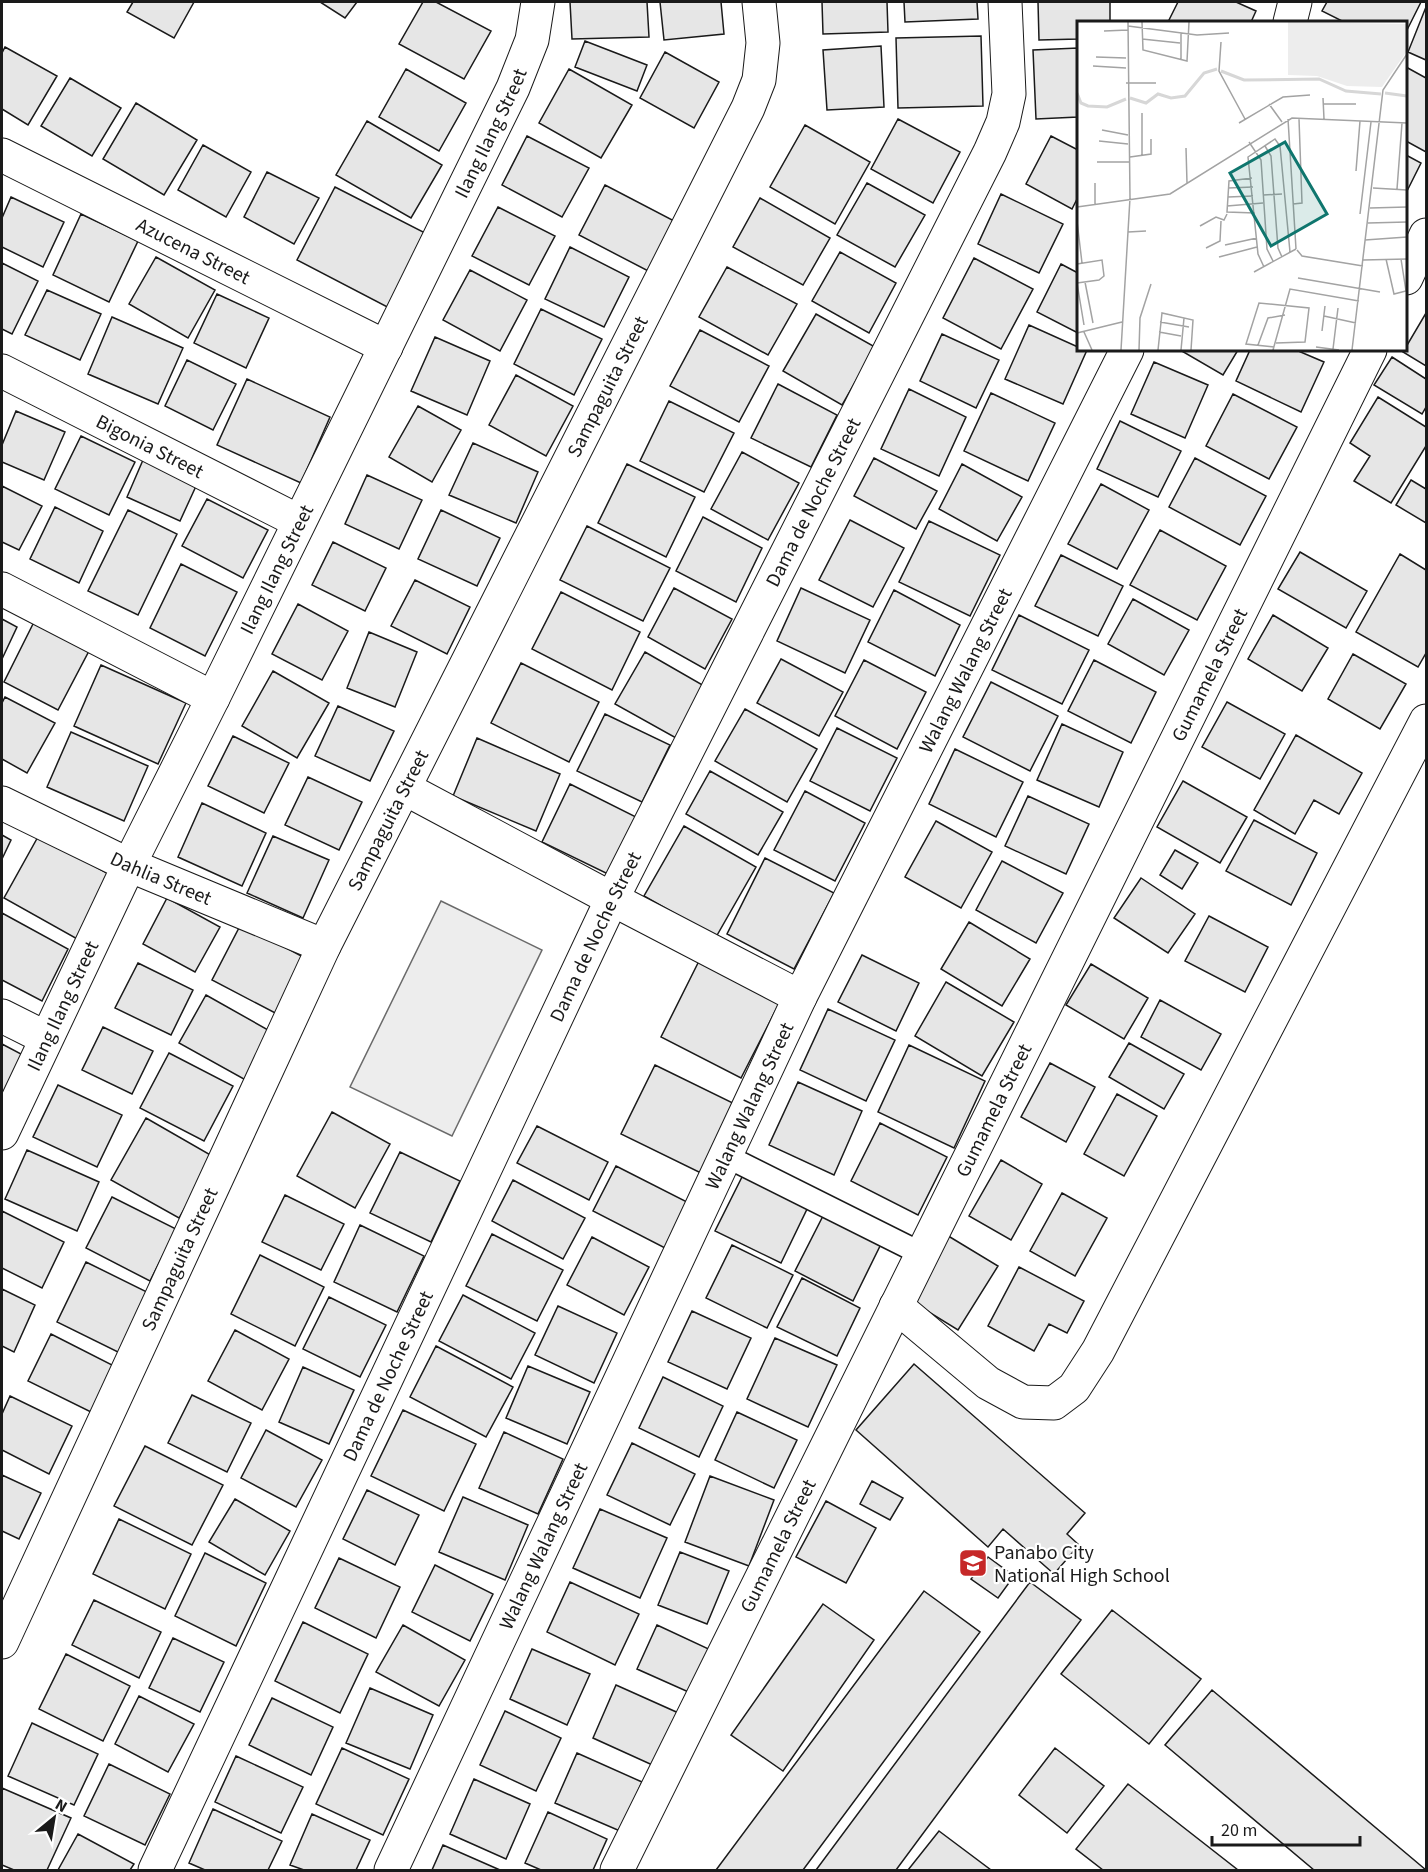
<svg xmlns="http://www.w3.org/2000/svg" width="1428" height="1872" font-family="'Source Sans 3',sans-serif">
<rect width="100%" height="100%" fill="#fff"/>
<!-- built -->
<path fill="#ededed" stroke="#6a6a6a" stroke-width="1.5" d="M441 901 542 950 452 1136 350 1087Z"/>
<!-- building -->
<path fill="#e6e6e6" stroke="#1a1a1a" stroke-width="1.5" d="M133 2H194L174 38 127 12Z
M320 2H357L345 18Z
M423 2H436L491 31 464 79 399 44Z
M570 2H647L649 37 572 39Z
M660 2H721L724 34 664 40Z
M822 2H887L888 32 823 34Z
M904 2H977L978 19 905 22Z
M1038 2H1110V22H1078V39L1039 40Z
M1178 2H1236L1256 11 1251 22H1168Z
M1327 2H1421L1406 32V22H1344L1322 11Z
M1426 7V60L1408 52Z
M981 36 983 106 898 108 896 38Z
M585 41 647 65 637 91 575 67Z
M881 46 884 107 827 110 823 50Z
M5 47 57 76 28 125 2 109V53Z
M1078 48V117L1036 119 1033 50Z
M665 52 719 82 694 128 640 98Z
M1406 67 1426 78V152L1406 141Z
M406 69 466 103 439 151 379 117Z
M569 69 632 105 601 158 539 123Z
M70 78 121 108 92 156 41 126Z
M136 103 197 140 164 195 103 159Z
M898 119 960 152 933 203 871 169Z
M367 121 442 165 411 218 336 175Z
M805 125 870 162 835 224 770 187Z
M527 136 589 168 562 217 502 185Z
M1051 136 1078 150V197L1072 209 1026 184Z
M203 145 251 172 226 217 178 190Z
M1406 155 1421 163 1406 193Z
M267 172 319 198 294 244 244 217Z
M867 183 925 215 895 267 837 235Z
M605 185 680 224 654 274 579 235Z
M335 187 433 237 395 311 297 260Z
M1001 194 1063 224 1039 273 978 244Z
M11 197 64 222 43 267 2 247V218Z
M760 198 830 238 803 285 733 247Z
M498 207 555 236 529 285 472 256Z
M81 214 138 241 109 302 53 275Z
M570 247 629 277 604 327 545 299Z
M840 252 896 283 869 333 812 301Z
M156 257 215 290 188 338 129 304Z
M974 258 1033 289 1001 349 943 318Z
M2 263 38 281 12 334 2 329Z
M1061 264 1078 273V333L1037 312Z
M727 267 797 304 768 355 699 317Z
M470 270 527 300 500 351 443 320Z
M47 290 101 314 80 360 25 335Z
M217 294 269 318 246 368 194 343Z
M541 309 602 339 574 395 514 364Z
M1426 313V366L1403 352Z
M816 314 875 347 842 405 783 371Z
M112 317 183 348 158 404 88 374Z
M1029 325 1078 347V350H1087L1063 404 1005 379Z
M700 330 769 366 739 422 670 386Z
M942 334 999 360 976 408 920 381Z
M435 337 490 361 467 415 411 391Z
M1180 350H1238L1223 375Z
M1250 350H1296L1324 362 1301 412 1236 381Z
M1392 357 1426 379V407L1422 414 1374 385Z
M187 360 236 384 213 430 165 406Z
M1154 362 1208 385 1185 438 1131 414Z
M516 375 573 406 546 456 489 425Z
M247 379 330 417 301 483 217 445Z
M778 384 837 415 811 467 751 438Z
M909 389 966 417 939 476 881 449Z
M991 393 1055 423 1028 481 964 451Z
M1233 394 1297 427 1269 479 1206 446Z
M1378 397 1426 427V446L1391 503 1354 481 1370 456 1350 443Z
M669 401 734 433 704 492 640 461Z
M418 406 461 430 432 482 389 457Z
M16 411 65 432 44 480 2 462V445Z
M1120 421 1181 451 1158 497 1097 469Z
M81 436 135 462 109 515 55 489Z
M473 443 538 472 516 523 449 495Z
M742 452 799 483 768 540 711 509Z
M874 458 937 491 916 529 854 496Z
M1195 458 1266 496 1240 545 1169 507Z
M143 460 197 484 180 521 127 497Z
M627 464 695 497 666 557 598 523Z
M962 464 1022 497 997 541 939 509Z
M367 475 422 500 399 549 345 524Z
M1411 480 1426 489V523L1396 505Z
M1101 484 1149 510 1117 569 1068 544Z
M2 486 42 506 19 550 2 542Z
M207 499 268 530 243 578 182 546Z
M55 507 103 531 79 583 30 559Z
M128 510 177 534 138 615 88 591Z
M441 510 500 538 477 586 418 559Z
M703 517 762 548 736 602 676 571Z
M850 520 904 548 873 607 819 580Z
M929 521 1000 555 970 616 899 582Z
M587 526 670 568 643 621 560 580Z
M1160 530 1226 566 1197 620 1130 585Z
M333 542 386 568 365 611 312 585Z
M1300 552 1367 591 1346 628 1278 589Z
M1400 554 1426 570V653L1418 667 1356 632Z
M1061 555 1123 586 1098 636 1035 606Z
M181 564 237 592 205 656 150 628Z
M415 580 470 607 447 654 391 626Z
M674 588 732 619 705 669 648 637Z
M801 588 870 620 845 673 777 641Z
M894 590 960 625 935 676 868 642Z
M561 592 640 632 612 690 532 649Z
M1133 599 1189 630 1164 675 1108 644Z
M298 604 348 631 322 680 272 654Z
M1019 615 1089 650 1062 704 992 670Z
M1273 615 1328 648 1302 691 1248 659Z
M2 619 17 627 2 659Z
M35 620 90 649 58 710 4 682Z
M369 632 417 652 395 707 347 688Z
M645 652 706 687 676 738 615 704Z
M1353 654 1406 684 1380 729 1328 699Z
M781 659 843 692 819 736 757 703Z
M864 660 926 692 897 749 835 716Z
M1094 660 1156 692 1131 743 1068 711Z
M521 663 599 702 569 762 491 723Z
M101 665 186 703 158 764 74 726Z
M273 671 329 703 297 758 242 726Z
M991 682 1058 716 1030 771 963 737Z
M5 697 55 723 27 773 2 759V703Z
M1227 702 1285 734 1260 779 1202 747Z
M338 706 394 731 370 781 315 756Z
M745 709 817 749 787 802 715 761Z
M605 714 670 745 642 802 577 771Z
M1062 724 1123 752 1099 807 1037 780Z
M837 728 897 758 870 811 810 781Z
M71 732 148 766 124 821 47 787Z
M1296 735 1362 773 1339 814 1314 800 1295 834 1254 810Z
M233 736 289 763 264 813 208 786Z
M477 738 560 774 536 831 453 796Z
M955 749 1023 782 996 837 929 804Z
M710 771 783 812 758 855 686 814Z
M308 777 362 802 339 850 285 825Z
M1183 781 1247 817 1220 863 1157 827Z
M570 784 638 818 610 875 542 842Z
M805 791 865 823 835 881 774 850Z
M1028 796 1089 824 1066 874 1005 846Z
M202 803 266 833 242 886 178 857Z
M1254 820 1317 853 1291 905 1226 871Z
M936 821 992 852 961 908 905 877Z
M684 826 756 867 716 937 644 896Z
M2 835 11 840 2 859Z
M39 835 114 877 79 940 4 898Z
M273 836 329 860 303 918 247 893Z
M1175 850 1198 863 1182 889 1160 875Z
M765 858 834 893 794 969 727 934Z
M1002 861 1063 893 1036 943 976 910Z
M1141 878 1195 914 1168 953 1114 918Z
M167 898 220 927 195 972 143 944Z
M2 913 68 949 42 1001 2 980Z
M1209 916 1268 947 1245 992 1185 961Z
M969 922 1030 959 1002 1006 941 969Z
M241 924 307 959 279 1015 212 980Z
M862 955 919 983 896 1031 838 1002Z
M701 957 782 998 741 1078 661 1037Z
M138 963 193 990 171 1035 115 1008Z
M1091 964 1148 998 1124 1039 1066 1005Z
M946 982 1014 1022 982 1076 915 1036Z
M206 995 277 1035 251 1083 179 1043Z
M1160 1000 1221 1034 1201 1070 1141 1037Z
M828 1009 895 1040 866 1101 800 1070Z
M103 1027 153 1051 132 1094 82 1070Z
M1129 1043 1184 1074 1164 1109 1109 1077Z
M2 1044 23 1055 2 1100Z
M909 1045 985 1081 954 1148 878 1112Z
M169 1053 233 1086 204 1141 140 1108Z
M1050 1063 1095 1087 1066 1142 1021 1117Z
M655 1065 739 1106 705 1175 621 1134Z
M798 1082 862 1111 834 1175 769 1145Z
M58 1085 122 1115 97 1167 33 1137Z
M1117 1094 1157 1116 1124 1176 1084 1154Z
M332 1112 390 1144 355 1208 297 1176Z
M146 1118 214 1157 179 1218 111 1180Z
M880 1123 947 1157 918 1215 851 1181Z
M537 1126 608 1162 589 1200 517 1163Z
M27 1150 99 1182 77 1231 5 1199Z
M400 1152 460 1181 431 1242 370 1213Z
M1001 1160 1042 1184 1011 1240 969 1216Z
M616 1166 689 1203 665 1248 593 1211Z
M743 1175 808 1207 781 1263 715 1231Z
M513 1180 585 1218 563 1259 492 1221Z
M1062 1193 1107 1218 1075 1276 1030 1251Z
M285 1195 344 1224 321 1270 262 1242Z
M112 1197 176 1229 150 1281 86 1248Z
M2 1211 64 1242 42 1288 2 1268Z
M824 1214 881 1244 853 1301 795 1271Z
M360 1225 424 1256 397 1312 334 1282Z
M492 1234 563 1270 537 1321 466 1286Z
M945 1234 998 1266 958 1330 906 1298Z
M592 1237 649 1267 624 1315 567 1285Z
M732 1245 793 1275 767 1328 706 1298Z
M260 1255 324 1287 295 1346 231 1314Z
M86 1262 153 1295 124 1355 57 1322Z
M1019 1267 1084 1301 1067 1333 1049 1324 1034 1351 988 1326Z
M802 1278 860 1308 837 1356 777 1327Z
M2 1289 35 1305 14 1352 2 1346Z
M463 1295 535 1333 511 1379 439 1341Z
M329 1297 386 1325 360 1377 303 1349Z
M558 1306 617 1333 594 1383 535 1355Z
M692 1311 751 1338 727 1389 668 1362Z
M235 1330 289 1359 262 1410 208 1381Z
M51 1334 120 1369 97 1415 28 1381Z
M775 1338 837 1365 808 1427 747 1399Z
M436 1346 513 1387 486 1437 410 1397Z
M914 1364 1085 1513 1067 1534 1079 1545 1054 1574 1003 1529 988 1547 856 1430Z
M528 1366 590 1392 567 1444 506 1418Z
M303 1367 354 1390 329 1444 279 1422Z
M663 1377 723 1406 699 1457 639 1428Z
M192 1395 251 1423 227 1472 168 1443Z
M10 1396 72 1426 49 1474 2 1450V1414Z
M403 1410 476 1444 444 1511 371 1476Z
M737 1412 797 1440 774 1488 715 1460Z
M266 1430 322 1460 296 1507 241 1478Z
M504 1432 563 1459 538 1514 479 1488Z
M632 1443 695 1474 670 1525 607 1495Z
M145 1446 223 1485 192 1545 114 1506Z
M2 1475 41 1493 19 1539 2 1531Z
M710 1476 774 1500 749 1566 685 1542Z
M872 1481 903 1498 890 1520 860 1504Z
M367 1490 419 1515 395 1565 343 1539Z
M463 1497 528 1525 505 1580 439 1552Z
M235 1499 290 1531 265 1575 209 1542Z
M826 1501 876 1528 846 1583 796 1557Z
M600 1509 667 1538 640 1598 573 1568Z
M119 1519 191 1554 165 1609 93 1574Z
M680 1552 729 1571 707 1624 658 1605Z
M205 1553 266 1583 236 1646 175 1616Z
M988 1557 1014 1576 998 1598 971 1579Z
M339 1558 400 1587 376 1638 315 1608Z
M435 1565 493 1594 470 1641 412 1612Z
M570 1582 639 1614 615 1665 547 1632Z
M1030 1582 1081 1620 896 1870H816Z
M924 1591 980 1632 803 1870H716Z
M94 1600 161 1632 139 1678 72 1645Z
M823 1604 874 1640 783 1771 731 1735Z
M1112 1610 1201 1679 1149 1744 1061 1674Z
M303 1622 368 1654 340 1713 275 1681Z
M403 1625 465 1660 439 1706 376 1672Z
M657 1625 713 1651 693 1694 637 1669Z
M173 1638 224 1662 200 1712 149 1688Z
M532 1649 590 1674 567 1725 510 1699Z
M66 1654 130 1686 103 1741 39 1709Z
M616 1685 683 1715 659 1768 593 1738Z
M370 1688 433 1715 410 1769 346 1743Z
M1212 1690 1426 1870H1314L1165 1745Z
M139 1696 194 1724 168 1772 115 1744Z
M272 1698 333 1727 311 1775 249 1745Z
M505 1711 561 1738 536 1791 480 1765Z
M32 1723 98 1754 74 1805 8 1776Z
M342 1748 409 1779 383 1835 316 1804Z
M1055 1748 1104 1786 1067 1833 1019 1795Z
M577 1753 642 1782 620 1831 555 1803Z
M236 1756 303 1787 281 1833 215 1802Z
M109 1764 170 1794 145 1845 84 1816Z
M474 1779 530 1804 506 1859 450 1834Z
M1128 1784 1238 1870H1103L1076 1849Z
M2 1788 71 1818 47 1870H14L2 1865Z
M213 1809 282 1841 268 1870H205L189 1863Z
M548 1812 607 1839 593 1870H541L525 1863Z
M312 1814 370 1840 356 1870H304L290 1865Z
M939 1831 991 1870H908Z
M78 1834 134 1864 130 1870H58Z
M443 1845 500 1870H432Z"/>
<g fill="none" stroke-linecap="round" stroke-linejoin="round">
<!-- lane casing -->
<g stroke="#1a1a1a" stroke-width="25">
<path id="lane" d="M726 1156 922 1254"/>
</g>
<!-- street casing -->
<g stroke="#1a1a1a" stroke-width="35">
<g id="street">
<path d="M1290 22 1295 2"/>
<path id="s1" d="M2 155 386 347"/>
<path d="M1406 278 1426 235"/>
<path id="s2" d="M2 371 298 521"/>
<path d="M2 589 213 698"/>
<path d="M404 788 612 899 800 997"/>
<path id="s3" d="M2 803 129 865 324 946"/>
<path d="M2 1016 46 1038"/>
<path id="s4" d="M2 1133 129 865 213 698 513 88 532 40 538 2"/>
<path d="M896 1306 988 1383 1023 1402 1054 1403 1074 1388 1098 1351 1426 721"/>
<path id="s5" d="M2 1642 324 946 748 108 759 80 763 43 759 2"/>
<path id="s6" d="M155 1870 612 899 990 152 1003 122 1009 94 1005 2"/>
<path id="s7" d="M391 1870 800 997 1127 350"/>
<path id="s8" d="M617 1870 1370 350"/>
</g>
</g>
<!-- lane -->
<use href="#lane" stroke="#fff" stroke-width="22"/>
<!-- street -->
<use href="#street" stroke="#fff" stroke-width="33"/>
</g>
<!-- icons -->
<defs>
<g id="school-square" transform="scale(1.5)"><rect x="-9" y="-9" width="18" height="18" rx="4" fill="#c62828" stroke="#fff"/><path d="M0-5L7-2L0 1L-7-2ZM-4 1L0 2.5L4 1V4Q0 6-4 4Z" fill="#fff"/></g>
</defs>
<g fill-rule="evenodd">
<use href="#school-square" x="973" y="1563"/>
</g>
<g text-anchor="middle" stroke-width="4.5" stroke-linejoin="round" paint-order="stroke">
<!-- street labels -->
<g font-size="20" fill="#1a1a1a" stroke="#fff">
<text dy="7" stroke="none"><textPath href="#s4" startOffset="1113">Ilang Ilang Street</textPath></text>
<text dy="7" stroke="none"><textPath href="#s1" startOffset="214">Azucena Street</textPath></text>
<text dy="7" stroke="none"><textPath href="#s5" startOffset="1394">Sampaguita Street</textPath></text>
<text dy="7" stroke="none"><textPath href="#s2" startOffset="166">Bigonia Street</textPath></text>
<text dy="7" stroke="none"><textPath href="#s6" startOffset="1518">Dama de Noche Street</textPath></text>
<text dy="7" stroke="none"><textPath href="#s4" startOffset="627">Ilang Ilang Street</textPath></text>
<text dy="7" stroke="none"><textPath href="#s7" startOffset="1330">Walang Walang Street</textPath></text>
<text dy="7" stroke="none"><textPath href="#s8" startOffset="1334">Gumamela Street</textPath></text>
<text dy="7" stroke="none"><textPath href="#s5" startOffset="908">Sampaguita Street</textPath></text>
<text dy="7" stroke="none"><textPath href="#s3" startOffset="176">Dahlia Street</textPath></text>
<text dy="7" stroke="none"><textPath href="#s6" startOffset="1032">Dama de Noche Street</textPath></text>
<text dy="7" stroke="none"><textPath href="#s4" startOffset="141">Ilang Ilang Street</textPath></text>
<text dy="7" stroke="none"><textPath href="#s7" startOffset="844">Walang Walang Street</textPath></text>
<text dy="7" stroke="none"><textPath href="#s8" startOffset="848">Gumamela Street</textPath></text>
<text dy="7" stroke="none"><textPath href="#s5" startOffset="422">Sampaguita Street</textPath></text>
<text dy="7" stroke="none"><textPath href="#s6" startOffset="546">Dama de Noche Street</textPath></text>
<text dy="7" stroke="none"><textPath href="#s7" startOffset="358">Walang Walang Street</textPath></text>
<text dy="7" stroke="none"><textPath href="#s8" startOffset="362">Gumamela Street</textPath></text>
</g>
<!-- poi labels -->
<g font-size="20" fill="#1a1a1a" stroke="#fff" text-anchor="start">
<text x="994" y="1559">Panabo City<tspan x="994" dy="23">National High School</tspan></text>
</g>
</g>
<!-- overview -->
<g transform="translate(1077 21)">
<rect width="330" height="330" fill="#fff"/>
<path d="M211 1 330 3V30L305 66 270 65 240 55 211 54Z" fill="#ededed"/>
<path fill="none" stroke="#d7d7d7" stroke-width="3" d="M144 50 167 59 242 58 269 70 304 73M0 72 4 82 11 85 30 86 49 78M308 72 330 75M53 77 69 82 81 73 94 77 108 75 127 52 140 48"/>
<path fill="none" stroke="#a3a3a3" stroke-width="1.5" d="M65 1 66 29 110 40 112 1M51 5 120 14 152 12M27 10 51 9M65 18 103 22M144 21 142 50 168 98M19 36 49 37M104 38V12M16 45 49 47M49 62H79M246 77 247 98M192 83 205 101M246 83H279M65 92V135M211 98 219 228M162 102 206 76 233 74M25 109 51 114M22 120 51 123M172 121 184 139 190 228 196 240M188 125 194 135 201 227 205 236M109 127 110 162M53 136 74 133V118M20 141H52M279 150 283 100M175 157 152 160 150 191 178 192M18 162V183M151 167 176 166M296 167 330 169M320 168 325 102M186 174 205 173M151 176 176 175M216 183 225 182 222 98M150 185 186 182M0 186 93 173 215 97 330 102M293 187 330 186M283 193 294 101M0 200 5 242M291 202 330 201M123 205 139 196 147 199 150 193M51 211 69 210M288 219 330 216M148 224 180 217M129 227 143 220 144 200M220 229 225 235 286 245M142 236 180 226M309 238 317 273 329 270 324 238M286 239 330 238M0 243 25 239 27 255 22 259 0 262M187 246 181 233 171 136 198 118 203 125 213 231M177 251 219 228M221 257 303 271M8 261 16 302M0 262 7 304M247 295 279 302M83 301 112 306M245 310 248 285M7 311 15 329M82 311 104 315M0 312 45 301M181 324 191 297 208 294M197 326 169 323 182 282 232 287 228 321 199 322M239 326 262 329M256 328 261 287M44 329 53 177 51 1M62 329 63 297 74 263M81 329 85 292 116 299 114 329M104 329 107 297M196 329 213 268 282 280M275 329 306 69 330 33"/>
<path fill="#0f766e" fill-opacity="0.15" stroke="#0f766e" stroke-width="3" d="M208 121 250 193 194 225 153 152Z"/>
<rect width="330" height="330" fill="none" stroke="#1a1a1a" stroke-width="3"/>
</g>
<!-- border -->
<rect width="1428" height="1872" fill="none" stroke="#1a1a1a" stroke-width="6"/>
<!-- north arrow -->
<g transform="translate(54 1818) rotate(30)" stroke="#ffffff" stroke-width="4.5" paint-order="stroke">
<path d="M0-4.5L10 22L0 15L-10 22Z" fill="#1a1a1a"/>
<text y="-9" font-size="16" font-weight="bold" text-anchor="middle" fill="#1a1a1a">N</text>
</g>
<!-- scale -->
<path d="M1212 1836v9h148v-9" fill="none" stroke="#1a1a1a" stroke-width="3"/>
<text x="1221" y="1836" font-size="18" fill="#1a1a1a" stroke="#ffffff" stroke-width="4.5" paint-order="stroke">20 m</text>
</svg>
